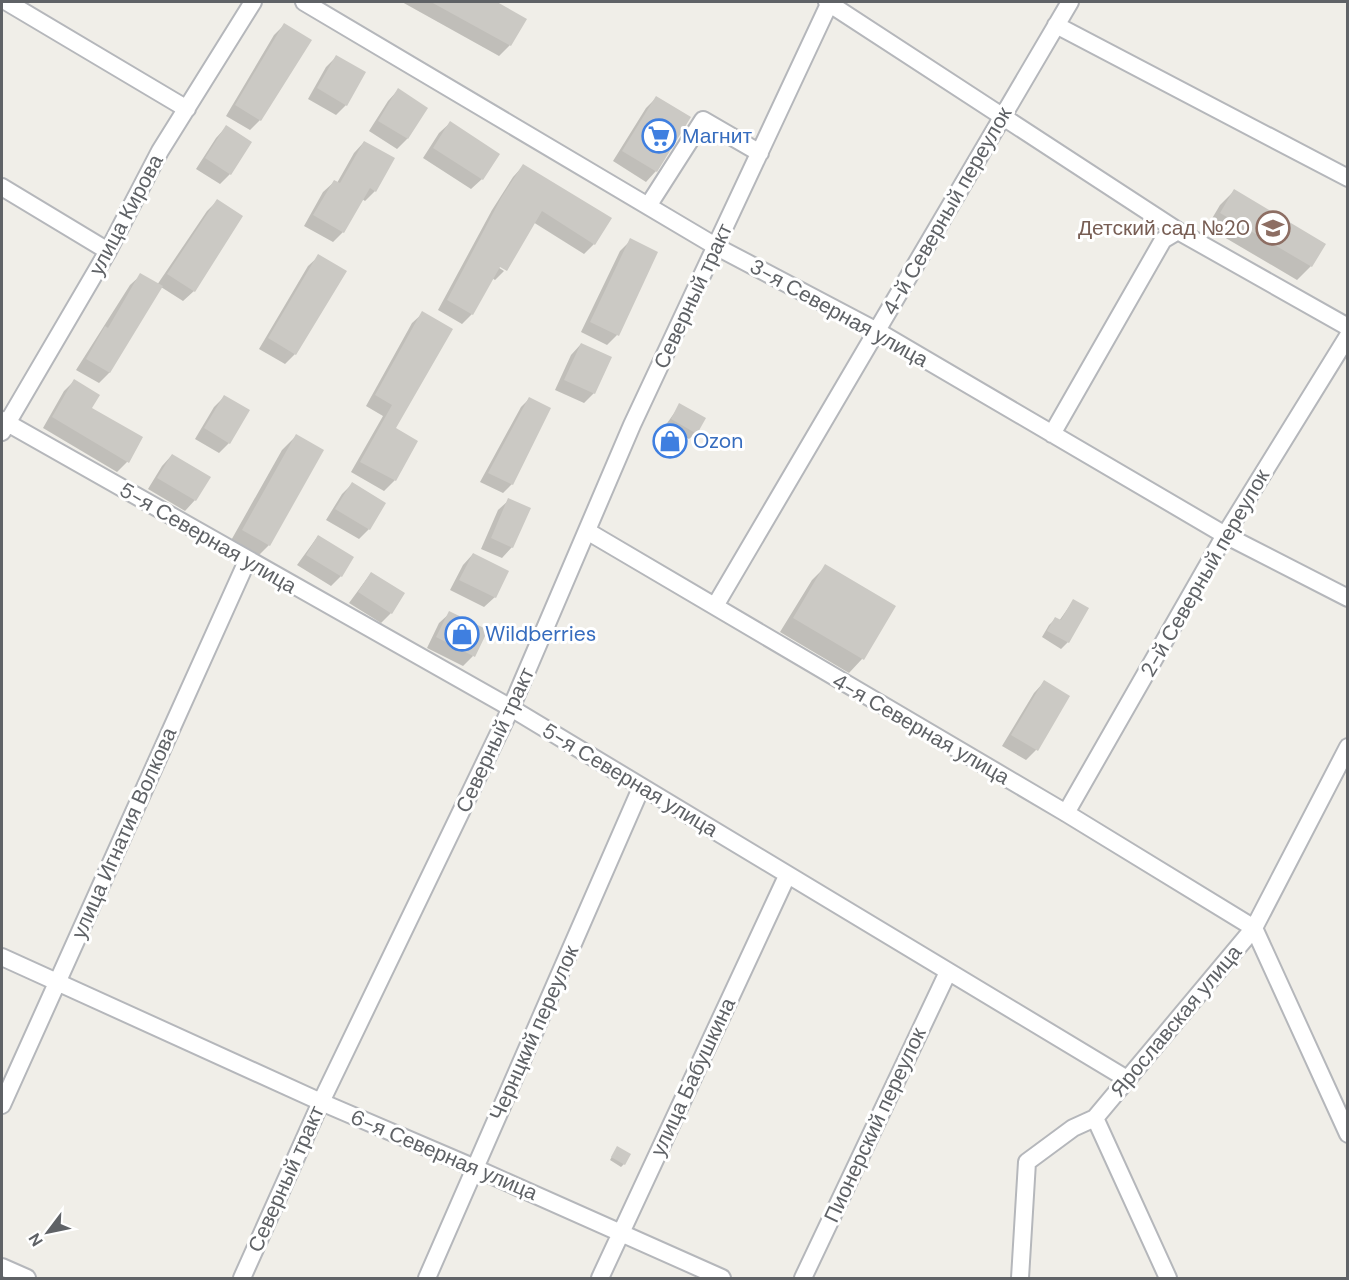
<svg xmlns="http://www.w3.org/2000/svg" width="1349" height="1280" font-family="'DM Sans',sans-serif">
<rect width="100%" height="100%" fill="#f0eee8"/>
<!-- shadow -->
<path fill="#0003" d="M402 2H493L525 19 510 45 499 56Z
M284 25 260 120 250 130 226 116 274 35Z
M336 57 346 105 336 115 308 99 326 67Z
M398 90 426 108 407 139 397 149 369 131 388 101Z
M656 98V171L646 182 613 161 646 108Z
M450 123 482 179 471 189 423 158 439 133Z
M226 127 230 174 220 184 196 169 216 138Z
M364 142 375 191 365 201 362 199 343 232 333 242 304 226 323 192 334 182 337 183 354 153Z
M523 166 594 244 584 254 533 222 505 270V268L493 264 504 271 495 280 492 278 472 314 462 324 438 310 492 210 513 177Z
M1234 191 1324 244 1311 266 1297 280 1207 227 1220 205Z
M217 201 194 291 183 301 161 287 109 373 99 383 76 370 130 285 141 275 157 285 207 211Z
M631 240 617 335 607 345 581 332 620 251Z
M319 256 295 354 285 364 259 349 308 266Z
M423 313 394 429 416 442 395 480 384 491 351 472 383 416 366 406 412 323Z
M581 344 594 393 584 403 555 390 571 355Z
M74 381 90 408 141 438 127 462 117 472 43 428 64 391Z
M224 397 229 443 219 453 195 439 214 407Z
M529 399 512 484 503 493 480 482 521 407Z
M680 405 696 433 689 439 665 426Z
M296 436 269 545 255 559 229 544 282 450Z
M172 455 195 500 185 511 148 489 162 466Z
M352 484 369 529 359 539 326 520 342 494Z
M509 500 512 547 502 558 481 549 498 510Z
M318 536 341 576 331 586 297 565Z
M473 554 495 597 484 607 450 590 463 565Z
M826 566 894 607 862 659 849 673 780 632 812 580Z
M371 573 391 613 381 623 349 603Z
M1073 601 1068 642 1061 649 1042 637 1049 625 1055 619 1059 621Z
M450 613 473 656 463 666 427 648 439 623Z
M1044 682 1068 697 1036 750 1026 760 1002 746 1034 693Z
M615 1151 624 1164 621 1167 610 1160Z"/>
<!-- building -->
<path fill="#cbc9c4" d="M431 2H497L527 19 511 46Z
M284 23 312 40 261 121 235 105Z
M336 55 366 72 347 106 317 88Z
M398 88 428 108 408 139 378 121Z
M656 96 691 117 657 172 622 151Z
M450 121 500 154 483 180 433 148Z
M226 125 252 142 231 175 205 158Z
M364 141 395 158 376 192 370 188 344 233 313 215 334 180 340 183Z
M523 164 612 218 595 245 542 211 507 271 500 267 473 315 447 300 501 198Z
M1234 189 1326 244 1312 267 1220 213Z
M217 199 243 216 195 292 167 274Z
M630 238 658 252 619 336 590 322Z
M318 254 347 271 296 355 268 338Z
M140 273 163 286 110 373 86 359 105 326 108 328Z
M422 311 453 329 396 428 418 441 396 481 360 462 392 405 375 395Z
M581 343 612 357 595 394 564 380Z
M74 379 100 395 92 408 143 437 129 463 52 417Z
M224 395 250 410 230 444 204 428Z
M529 397 551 408 513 485 488 473Z
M679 403 706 418 697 434 671 419Z
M296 434 324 450 270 546 242 530Z
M172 454 211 477 196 501 157 478Z
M352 482 386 503 370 530 335 509Z
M508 498 531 508 513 548 491 538Z
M318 535 354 557 342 577 306 555Z
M473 553 509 571 496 598 459 580Z
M825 564 896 606 864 660 793 618Z
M371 572 405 593 392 614 358 592Z
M1073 599 1089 608 1069 643 1047 631 1055 617 1061 620Z
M449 611 488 630 475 657 436 637Z
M1044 680 1070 696 1038 751 1011 735Z
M617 1146 631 1154 625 1165 611 1157Z"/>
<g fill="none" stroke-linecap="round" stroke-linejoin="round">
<!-- minor casing -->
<g stroke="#b5b7bb" stroke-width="20">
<path id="minor" d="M7 2 187 109
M304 2 717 247 877 331 1225 535 1348 598
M827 2 1178 231 1348 327
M1056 25 1348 178
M2 187 108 251
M648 206 703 120 760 153
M2 420 511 708 1127 1079
M2 432 108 251 160 151 253 2
M1052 434 1163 240 1178 231
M587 531 1066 813 1254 928 1348 1134
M715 606 1070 2
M1066 813 1225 535 1348 336
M2 957 321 1102 475 1168 722 1278
M2 1105 247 561
M1095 1118 1168 1278
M2 1267 27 1278
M242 1278 321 1102 511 708 632 425 830 2
M427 1278 641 788
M600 1278 787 876
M803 1278 948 972
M1020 1278 1027 1162 1073 1128 1095 1118 1254 928 1348 747"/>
</g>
<!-- minor -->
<use href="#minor" stroke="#fff" stroke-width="16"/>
</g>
<!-- icons -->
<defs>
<g id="supermarket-ring" transform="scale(1.725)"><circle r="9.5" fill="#fff" stroke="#3f7fe0" stroke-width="1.5"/><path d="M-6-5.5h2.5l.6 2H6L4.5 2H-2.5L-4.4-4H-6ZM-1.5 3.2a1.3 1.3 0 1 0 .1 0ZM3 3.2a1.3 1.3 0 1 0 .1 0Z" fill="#3f7fe0"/></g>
<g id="school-ring" transform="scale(1.725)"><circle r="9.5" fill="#fff" stroke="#8d6e63" stroke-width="1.5"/><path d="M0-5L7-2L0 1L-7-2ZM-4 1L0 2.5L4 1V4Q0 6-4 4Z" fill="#8d6e63"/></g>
<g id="shop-ring" transform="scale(1.725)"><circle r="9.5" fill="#fff" stroke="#3f7fe0" stroke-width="1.5"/><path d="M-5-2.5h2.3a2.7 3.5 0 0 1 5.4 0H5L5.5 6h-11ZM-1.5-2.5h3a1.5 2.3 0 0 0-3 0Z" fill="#3f7fe0"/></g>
</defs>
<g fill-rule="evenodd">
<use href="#supermarket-ring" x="659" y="136"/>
<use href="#school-ring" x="1273" y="228"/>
<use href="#shop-ring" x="670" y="441"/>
<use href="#shop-ring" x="462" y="634"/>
</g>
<g text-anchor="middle" stroke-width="6" stroke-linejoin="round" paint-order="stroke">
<!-- shop labels -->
<g font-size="21" fill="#366cbe" stroke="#fff" text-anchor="start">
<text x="682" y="143">Магнит</text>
<text x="693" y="448">Ozon</text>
<text x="485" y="641">Wildberries</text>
</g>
<!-- street labels -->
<g font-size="21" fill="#5f6266" stroke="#fff">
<text transform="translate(947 211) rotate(-60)" y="7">4-й Северный переулок</text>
<text transform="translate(126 215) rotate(-62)" y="7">улица Кирова</text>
<text transform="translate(693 296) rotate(-65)" y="7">Северный тракт</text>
<text transform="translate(839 313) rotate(29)" y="7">3-я Северная улица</text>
<text transform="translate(208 538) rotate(30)" y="7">5-я Северная улица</text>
<text transform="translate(1205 573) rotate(-60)" y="7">2-й Северный переулок</text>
<text transform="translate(921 729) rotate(30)" y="7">4-я Северная улица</text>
<text transform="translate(495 740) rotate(-65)" y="7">Северный тракт</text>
<text transform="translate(630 780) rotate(31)" y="7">5-я Северная улица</text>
<text transform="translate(124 833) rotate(-66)" y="7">улица Игнатия Волкова</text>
<text transform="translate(1176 1021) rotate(-50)" y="7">Ярославская улица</text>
<text transform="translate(534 1033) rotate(-66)" y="7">Чернцкий переулок</text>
<text transform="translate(693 1077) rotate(-65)" y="7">улица Бабушкина</text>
<text transform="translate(875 1125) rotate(-65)" y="7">Пионерский переулок</text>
<text transform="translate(444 1155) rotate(23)" y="7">6-я Северная улица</text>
<text transform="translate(286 1179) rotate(-66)" y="7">Северный тракт</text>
</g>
<!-- education labels -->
<g font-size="21" fill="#785e54" stroke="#fff" text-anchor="end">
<text x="1250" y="235">Детский сад №20</text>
</g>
</g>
<!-- border -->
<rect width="1349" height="1280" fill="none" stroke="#5f6266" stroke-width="6"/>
<!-- north arrow -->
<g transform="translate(48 1232) rotate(238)" stroke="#ffffff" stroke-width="4.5" paint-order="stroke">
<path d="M0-4.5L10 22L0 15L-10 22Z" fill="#5f6266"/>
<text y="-9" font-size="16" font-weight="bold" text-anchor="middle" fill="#5f6266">N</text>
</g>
</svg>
